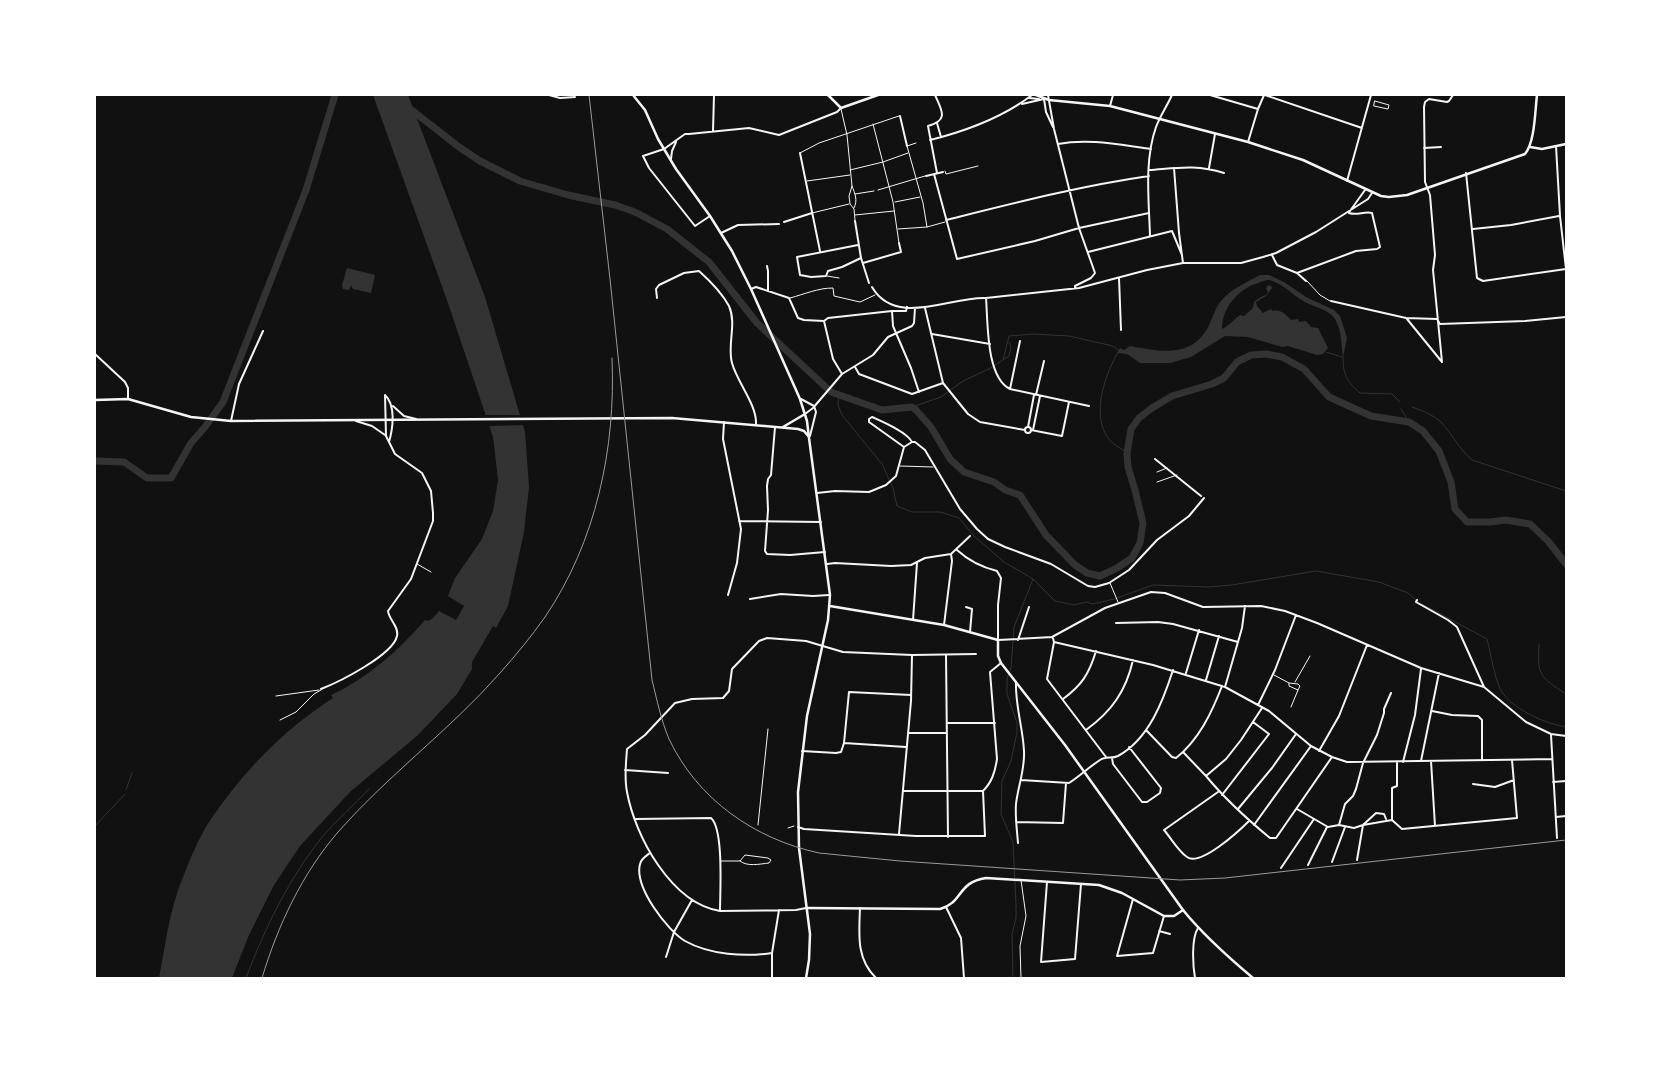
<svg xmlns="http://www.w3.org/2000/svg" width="1661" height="1073" font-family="Overpass,sans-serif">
<rect width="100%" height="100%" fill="#111"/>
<!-- water -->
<path fill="#333" d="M373 95H408L485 297 525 432 529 487 524 532 508 606 496 628 493 626 472 662V669L457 694 418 735 350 792 300 846 274 885 249 935 232 978H159C165 947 169 914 180 885 188 864 197 841 209 822 242 773 283 730 333 698L331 695C368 678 399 650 425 620L428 621 433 618 439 611 456 620 464 606 448 596 455 578 482 539 493 511 498 480 493 437 448 303Z
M347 268 375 275 371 293 353 289 351 285 349 290 343 289 342 285Z
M1260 275H1269L1284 282 1306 297 1334 310 1340 316 1347 338 1343 357C1341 344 1342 331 1335 319 1330 310 1314 307 1305 302 1293 296 1283 283 1269 280 1265 280 1261 282 1258 283 1238 289 1222 308 1222 329 1230 325 1233 320 1240 315L1244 316 1253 308 1254 302C1257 299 1262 296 1266 295L1268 292 1266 288 1268 285 1271 286 1272 288 1266 296 1256 302 1257 306 1263 313 1271 309 1272 311C1281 309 1285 314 1291 320L1298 319 1299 322 1306 321 1311 327 1318 328 1328 348 1323 354 1317 355 1288 346 1282 347 1248 337 1225 336 1191 357 1170 363H1140L1127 354 1117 353 1120 348 1124 350 1130 346C1159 351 1189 359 1207 329 1212 320 1215 308 1221 301 1231 289 1247 282 1260 275Z"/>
<!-- pier -->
<path fill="#111" d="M483 415H522L525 425 486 426Z"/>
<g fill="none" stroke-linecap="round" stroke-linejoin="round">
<!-- stream -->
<path stroke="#333" stroke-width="1" d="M1118 352C1105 375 1091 414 1108 438 1112 444 1121 448 1127 453
M1326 352 1342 357
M1343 356C1343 374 1346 381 1360 393L1392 394 1400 402
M1004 359 1009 356 1011 347 1009 342
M839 394 838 405 842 415 882 464 893 488 897 506 912 512H940L959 518 974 536 1004 562 1033 579 1055 601 1074 605 1086 602 1093 604 1114 599 1153 585 1208 587 1232 585 1316 571 1379 582 1408 593 1416 600
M912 407 941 397 963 381 989 369 1003 360 1009 336 1033 334 1069 336 1113 346 1118 350
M1412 407C1422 410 1433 415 1441 422 1452 434 1459 449 1472 460L1566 491
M1401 409 1409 422
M1422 604 1487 639C1491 654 1495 684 1504 695 1517 711 1546 724 1566 727
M1539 644C1537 676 1540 677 1566 694
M126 790 132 773
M95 826 125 794
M246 978C265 928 289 878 323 836 337 820 354 805 369 789
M1013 978 1012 934 1016 918V905L1013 842 1001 814 1002 781 1011 761 1017 732V723L1007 694V679L1011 668 1014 627 1033 579"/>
<!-- river -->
<path stroke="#333" stroke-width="7" d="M409 108 459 147 480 161 520 181 568 195 615 205 635 212 667 229 709 262 757 323 831 392 882 410 912 407 916 410 931 427 950 459 964 472 994 482 1005 490 1020 495 1046 535 1075 565 1087 573 1100 576 1117 568 1132 558 1140 543 1143 523 1135 490 1128 467 1127 453 1131 429 1139 418 1152 408 1172 396 1212 384 1224 378 1237 362 1251 355 1266 354 1282 357 1304 369 1329 397 1371 416 1409 422 1423 431 1439 451 1451 482 1455 509 1467 522H1490L1506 520 1530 524 1548 541 1566 564
M95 461 124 462 147 478H171L191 443 205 427 223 402 306 190 335 95"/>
<!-- service -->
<path stroke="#f5f5f5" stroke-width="1" d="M827 276 839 278
M1307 281 1320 295 1330 301
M790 298C805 294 818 288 833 288L834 296 860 302 875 295
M900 466 933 467
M1157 472 1167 468
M1157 482 1177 475
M417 564 431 572
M1110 583 1118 602
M1274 675 1289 683V686L1298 690 1291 707
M1295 682 1310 656
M1289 683 1298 684 1300 686 1298 690
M276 696 319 690
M280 720 296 712 314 694 321 690
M758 825 768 729
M788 828 794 826
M721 861H740L745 855 768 858 771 860 769 863C760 864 747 867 740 861
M1021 978 1020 946 1026 916 1021 880"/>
<!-- pedestrian -->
<path stroke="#f5f5f5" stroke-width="1" d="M1375 101 1389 105 1388 109 1374 106Z
M841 109 847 135 852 186 849 196 850 204 854 209 855 220
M873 124 893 202 899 243
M916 143 907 146 923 203 927 227
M800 153 819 143 899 116
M850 170 883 162 908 153
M945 171 946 174 978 166
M807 181 850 175
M852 186C855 194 858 200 854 208
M878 190 925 176
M855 194 874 191
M895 202 920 197
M812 213 849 204
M855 215 894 211
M898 229 927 227 945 222"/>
<!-- minor -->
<path stroke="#f5f5f5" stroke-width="2" d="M549 95 560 98 575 97
M919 95H924
M935 95C942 111 949 120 928 126L937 173
M1048 95 1054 129 1079 228 1095 273 1091 278 1075 286V288
M1210 95 1258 109
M1265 95 1362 128
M1029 98 1039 99
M1044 99 1046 112 1053 127
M1022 104 1044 99
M1110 106 1113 95
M900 116 907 146
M937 123 941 137
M713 131 714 95
M930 140C966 131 1002 118 1032 95
M1248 142 1258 109 1264 95
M1058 144C1089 138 1120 145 1151 149
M1424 148 1441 147
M800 153 820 251
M671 159 672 151 676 142
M1174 168 1179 233 1183 263
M1209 168 1215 134
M1149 170C1177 168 1196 164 1224 173
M1466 173 1477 278 1483 281 1566 269 1560 216 1556 146
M934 174 957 259 1035 241 1079 228 1149 213
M926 176 943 172
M1347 181 1371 95
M1350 211 1365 190
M710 216 695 226 649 168 643 156 664 149 685 134H689L749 128 779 135 837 112 841 108
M946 220C1014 203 1080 186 1149 176
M855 221 861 258 869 283
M784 222 812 213
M1473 229 1511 225 1559 216
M721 233 738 225 779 224
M1150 236C1149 201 1144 161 1156 127 1160 116 1167 106 1172 95
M858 245 797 257 800 275 811 277 826 276 828 271 842 267 861 258
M1088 252 1172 231 1182 255
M1272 255 1277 265 1297 273 1356 251 1377 249 1380 247 1372 213C1364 211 1357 216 1349 213
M863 263 901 252 899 243
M767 266 768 271V291
M1297 273 1306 281
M1119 278 1121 330
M872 287C896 328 951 296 986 298L1079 288 1147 270 1183 263H1241L1263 257 1276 253 1316 232 1368 199 1372 193
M751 289 756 287 789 298 798 318 804 320 824 321 833 359 842 374
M657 298 656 289 659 285 684 273 699 271C709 280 722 293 729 306 737 324 727 345 732 363 737 382 757 405 756 424
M986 298C988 323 986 377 1010 389L1089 406
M1331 301 1406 318 1437 319 1440 324 1525 321 1566 317
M907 307 906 311H892L893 326 911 368 919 392
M925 308 943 383 968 414 980 422 1025 430
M1407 319 1442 362
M824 321 828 318 892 311
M932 334 990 344
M95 354 125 382 128 388V399
M1442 362 1433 270 1435 255 1430 195 1425 182 1424 107 1425 102 1429 99 1447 102 1449 101 1453 95
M855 367 859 374 912 394 943 383
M1010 389 1020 341
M1036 395 1044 361
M801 399 814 406 816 412 810 436
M393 406 404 416 416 419
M805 414 813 408 842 374 873 355 888 337 912 326 914 323 915 308
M231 421 239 384 263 331
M356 421 372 426 385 435
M724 422 723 439 741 529 737 563 728 595
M775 427 771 475 768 479 767 486 768 510 765 551 767 554 790 555 825 552
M1028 427 1034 395
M1025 430a3 3 0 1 1 6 0a3 3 0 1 1-6 0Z
M1031 430 1062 436 1069 402
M1033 430 1040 396
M904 447 869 422V419L872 417C883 422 907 432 912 442H915L925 450 960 509 977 529 988 539 1005 547 1051 564 1088 586 1095 587 1109 583 1129 570 1157 540 1189 516 1204 498
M1155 459 1201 496
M817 493 835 491 869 492 886 485 896 476 904 447 912 442
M739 521 821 522
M957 550C969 561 981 567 997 571L1001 578 998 605V640L1052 637 1105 608 1151 592 1165 593 1203 607 1261 606 1285 611 1317 623 1421 668 1484 687 1526 722 1551 734 1566 736
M827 564 835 563 891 566 911 565 925 558 951 554 970 536
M750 599 781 594 813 596 829 595
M1417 600 1416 602 1448 620 1457 627 1484 687
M966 607 972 609 970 632
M913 620 917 563
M1116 623 1158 622 1173 624 1238 642
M944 625 952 561 951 554
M1053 638 1054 642 1047 679 1106 757
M1018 640 1029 607
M1054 642 1153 665 1225 687 1269 711 1311 746 1332 757 1347 762 1552 759
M946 655 948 837
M1186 673 1199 630
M1206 680 1219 636
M1016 682C1015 705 1023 728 1024 751 1025 770 1018 786 1016 804 1015 817 1017 830 1018 843
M1225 687 1242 628 1245 606
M321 689C339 682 393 655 397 636 399 626 389 620 388 611L411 579 433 521V513L431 491 422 473 395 454 386 436 385 395C396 405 393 428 389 442
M1063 699C1082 685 1089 674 1096 651
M1258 705 1275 670 1296 615
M1432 711 1452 715 1478 716 1482 720V759
M947 723H995
M1086 730C1112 711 1126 691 1133 660
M1146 730 1172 757 1176 758C1199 740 1212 712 1222 686
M908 733H947
M1551 735 1557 838
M844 743 906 747
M802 751 836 753 841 752 844 743 849 692 911 695
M1319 751 1339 716 1367 645
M1183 752 1206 776 1226 759 1241 740 1262 708
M1112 758 1113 764 1142 802H1147L1160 793 1161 788 1129 747
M1421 761 1439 673
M1431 761 1435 826
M1403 762 1415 715 1421 669
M625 770 668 773
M1206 776C1225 799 1247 819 1270 838H1276L1332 757
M1021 780 1069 783C1080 776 1089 767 1100 760 1106 756 1112 759 1118 756 1149 739 1163 701 1173 670
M1553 782 1566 781
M1473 784 1495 787 1514 780
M903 791H983
M1218 792 1164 830C1171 838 1178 851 1187 857 1200 867 1239 831 1249 821
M1222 795 1269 734 1253 722
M1238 809 1272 768 1296 734
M1297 809 1328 827 1339 825 1354 828 1363 825 1376 813 1384 814 1386 819
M1556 817 1566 816
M636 819 711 818C724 829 720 893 720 911
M1392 820 1402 829 1517 818 1512 760
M1392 820V788L1397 786V762
M1016 822 1063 823 1066 783
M1254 825 1311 746
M1339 825 1345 804 1353 796 1356 789 1363 763 1377 735 1384 713V709L1391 693
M798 827 804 829 916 836H985L983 791C992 782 995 772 997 759L990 672 1001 663
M899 834 911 701 912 655
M650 853C646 856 641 859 640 864 634 887 667 930 685 941 710 955 745 957 772 953
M1357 860 1363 825 1392 820
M1332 862 1345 827
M1308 865 1327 827
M1281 868 1314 819
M1047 882 1041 962 1075 959 1081 884
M1133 899 1117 956 1153 953 1164 916
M946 907 961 938 964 978
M806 908 796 910 720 911C671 903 635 836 627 792 624 777 626 764 627 749L645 735 675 703 692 699 723 698 729 691 732 669 759 641 767 638 806 641 843 652 912 655 976 654
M860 908C859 934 856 959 876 978
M1159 931 1170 934
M666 957 674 932 692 900
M772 978V953L779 910
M1195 978C1193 966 1191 939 1198 928"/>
<!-- tertiary -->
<path stroke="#f5f5f5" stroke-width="2.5" d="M828 95 841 108 878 95
M1036 95 1049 100 1110 106 1248 142 1303 160 1381 196 1389 197 1407 195 1525 154C1535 142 1535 111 1537 95
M1530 147 1542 149 1566 144
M806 908 940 909C963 903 957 882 986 878L1099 885 1122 893 1164 916H1174L1183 910"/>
<!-- secondary -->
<path stroke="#f5f5f5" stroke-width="2.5" d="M633 95 645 110 658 139 676 169 710 216 732 251 751 289 800 399 807 421 809 438 830 595 828 620 807 716 798 792 799 848 810 934 809 960 806 978
M95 400 128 399 191 417 231 421 672 418 798 429 804 431 809 437
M783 427 805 414
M830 606 944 625 998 640V656L1001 663 1065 745 1183 910C1204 936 1228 957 1253 978"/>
<!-- rail -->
<path stroke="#9a9a9a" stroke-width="1" d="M589 95 610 279 652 680C657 700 661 720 669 739 698 800 755 839 819 853L900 861 1180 880 1225 878 1566 840
M262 978C278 925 302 874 338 832 388 775 450 730 500 673 516 655 531 637 545 617 596 542 616 448 612 358"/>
</g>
<!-- border -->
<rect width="1661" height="1073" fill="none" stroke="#ffffff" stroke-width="192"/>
</svg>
